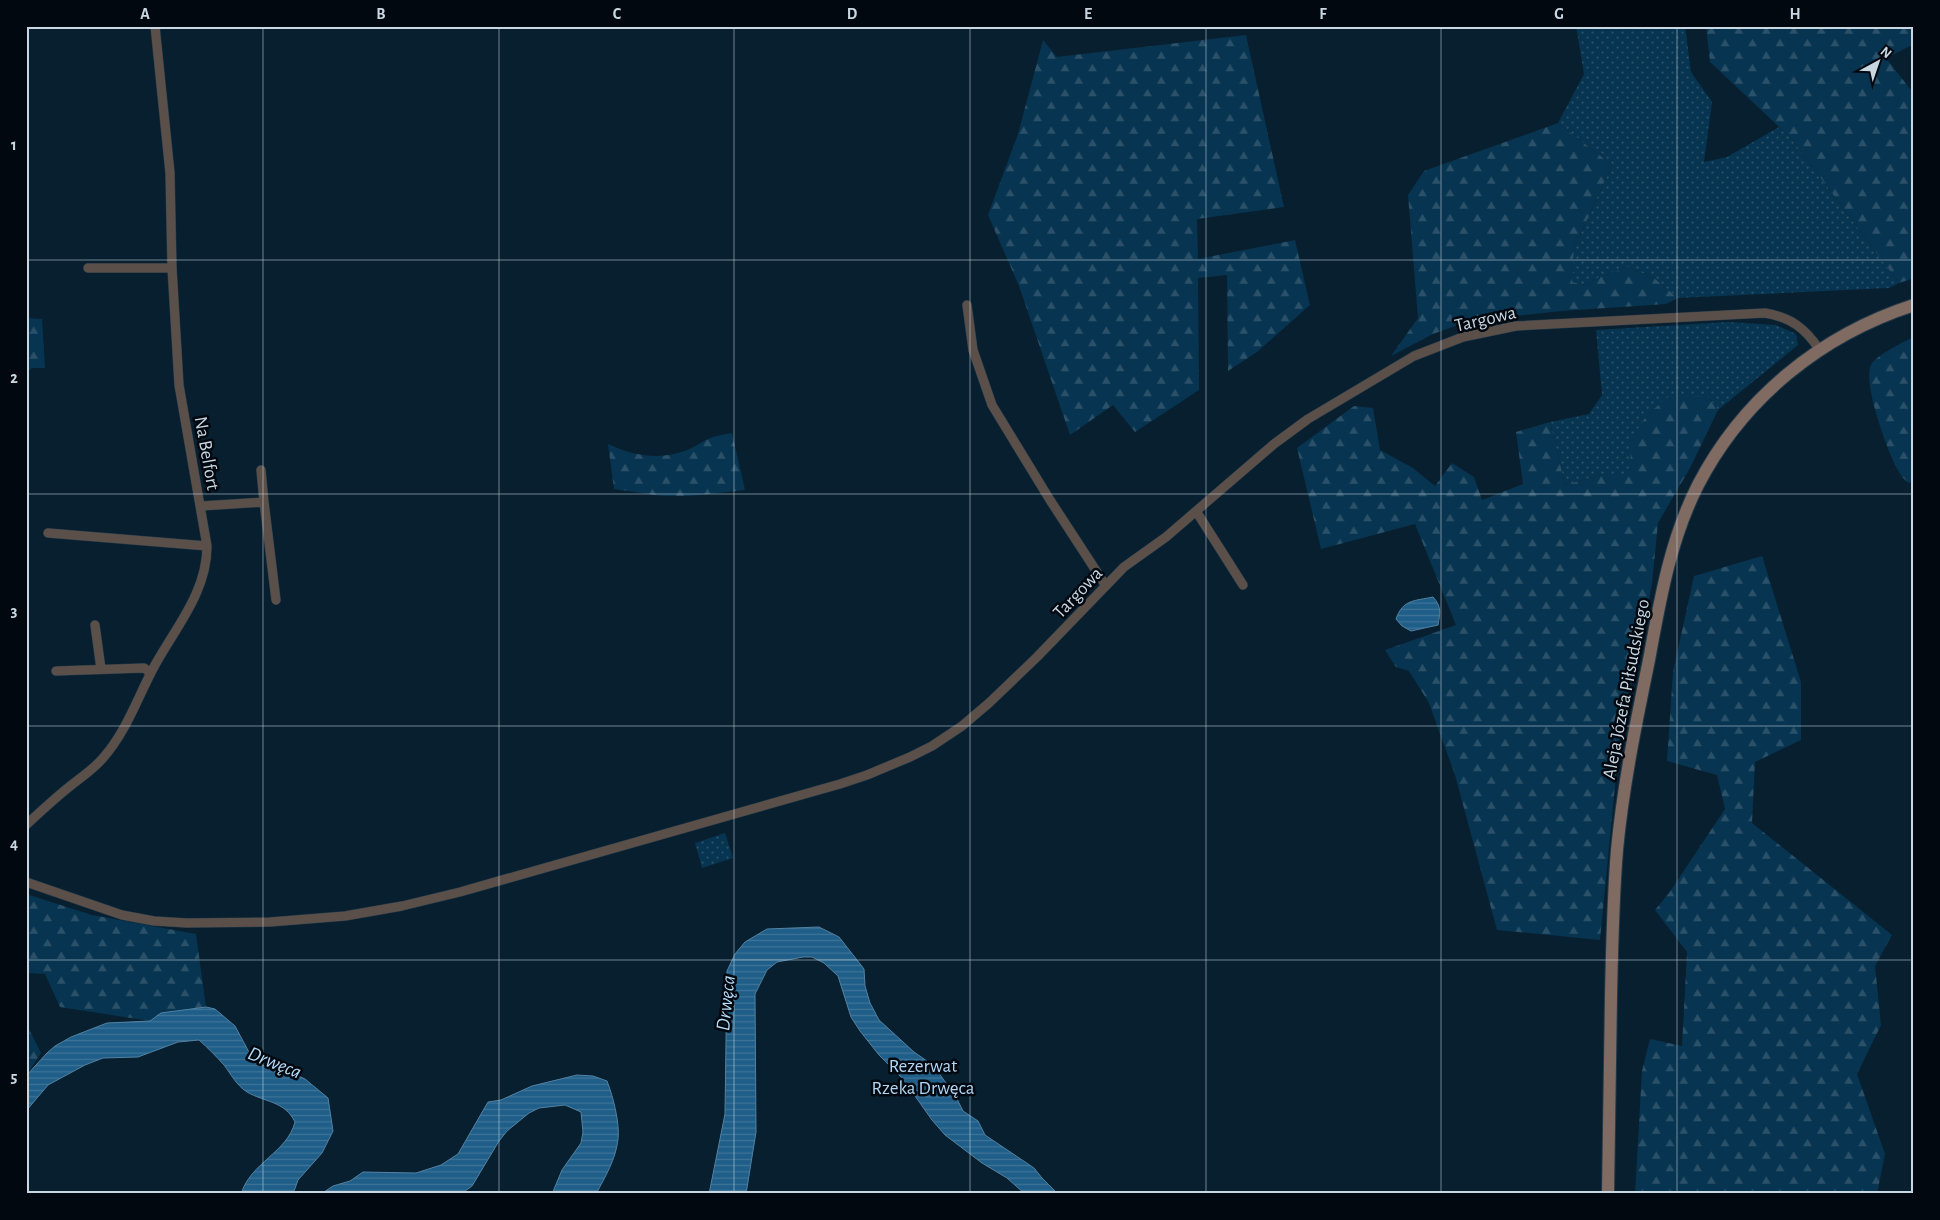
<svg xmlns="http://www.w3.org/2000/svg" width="1940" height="1220" font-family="'Alegreya Sans',sans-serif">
<defs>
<pattern id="green-dots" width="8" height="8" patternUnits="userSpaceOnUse" patternTransform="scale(1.25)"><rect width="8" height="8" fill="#073450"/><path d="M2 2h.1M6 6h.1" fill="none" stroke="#2a5169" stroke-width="1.8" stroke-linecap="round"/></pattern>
<pattern id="forest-firs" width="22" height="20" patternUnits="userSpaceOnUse" patternTransform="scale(1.25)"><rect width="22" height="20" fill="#073450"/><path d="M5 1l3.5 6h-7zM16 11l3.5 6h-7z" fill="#2a5169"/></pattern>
<pattern id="water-rules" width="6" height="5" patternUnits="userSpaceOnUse" patternTransform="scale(1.25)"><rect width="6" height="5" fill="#1f5e88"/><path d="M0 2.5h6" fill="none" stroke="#3e7498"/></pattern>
</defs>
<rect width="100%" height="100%" fill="#081f2f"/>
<!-- green -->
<path fill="url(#green-dots)" d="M1576 26H1685L1691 72 1712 102 1704 162 1727 157 1779 127 1791 138 1899 283 1889 288 1678 298 1654 278 1627 267 1595 279 1586 285 1572 282 1574 248 1612 165 1558 123 1584 74Z
M1728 322 1776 325 1796 334 1798 345 1718 410 1707 396 1630 474H1605L1565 485 1550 422 1589 414 1602 395 1596 330Z
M725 833 733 858 702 868 695 843Z"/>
<!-- forest -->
<path fill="url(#forest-firs)" d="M1706 26H1914V44L1886 58 1914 94V278L1899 283 1791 138 1710 62Z
M1246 35 1284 207 1197 219 1198 259 1295 240 1310 305 1257 352 1228 371 1227 275 1198 278 1199 390 1135 432 1113 405 1070 435 1019 286 988 215 1018 134 1043 40 1057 57Z
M1558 123 1612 165 1574 248 1572 282 1586 285 1595 279 1627 267 1654 278 1678 298 1666 304 1562 311 1469 321 1433 334 1391 356 1418 318 1408 195 1424 171Z
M26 318 42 319 45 368H32L26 373Z
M1914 337V479L1909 483C1905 480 1901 477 1899 472 1889 456 1860 378 1872 363 1878 355 1904 341 1914 337Z
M1707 396 1718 410 1690 468 1658 523 1652 584 1619 744 1600 940 1497 930 1455 775 1429 703 1409 671 1396 667 1385 650 1456 625 1415 524 1321 549 1297 448 1354 406 1373 408 1380 450 1413 468 1435 486 1452 463 1474 477 1482 500 1523 484 1516 432 1550 422 1565 485 1605 474H1630L1631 439 1647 415 1668 397Z
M732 433 745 490 690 496H662L614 489 608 444C631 455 656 460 681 452 693 449 702 441 713 437 719 435 726 434 732 433Z
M1762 556 1801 682V740L1755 762 1752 823 1892 935 1875 966 1881 1025 1857 1074 1885 1154 1877 1194H1635L1642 1071 1650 1039 1682 1046 1687 952 1655 910 1669 893 1725 809 1717 775 1667 761 1673 672 1694 576Z
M26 894 92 915 196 934 206 1007 161 1013 150 1021 60 1007 45 974 26 973Z
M26 1023 41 1053 26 1076Z"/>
<!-- water -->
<path fill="url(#water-rules)" stroke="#5282a3" d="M1433 597C1442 607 1440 613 1438 625L1411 631 1402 626 1396 619C1403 599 1415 601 1433 597Z
M819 927 839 937 864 969 865 986 870 1003 879 1020 914 1052 934 1066 957 1099 963 1111 978 1121 985 1135 1034 1168 1042 1178 1058 1194H1025L1007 1178 982 1163 945 1135 932 1120 903 1079 879 1055 860 1031 851 1017 838 976 824 963 812 957H803L777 962 767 970 755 994 756 1132 746 1194H709L725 1114 727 971 735 954 745 942 767 929Z
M206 1007 215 1009 235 1026 251 1056 267 1068 294 1074 305 1079 328 1098 333 1131 322 1153 298 1180 293 1194H241C251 1162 287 1153 295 1122 285 1101 264 1102 247 1092 236 1085 231 1074 224 1065 216 1056 208 1048 199 1040L178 1042 138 1057 103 1058 85 1065 48 1085 26 1111V1076L47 1053 55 1046 71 1037 107 1023 150 1021 161 1013Z
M577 1075 593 1076 607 1081C613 1096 620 1124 618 1139 616 1159 605 1177 596 1194H552L562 1170 581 1143 583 1132 581 1112 565 1105 539 1108 529 1113 507 1131 499 1141 472 1186 461 1194H321L333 1186 350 1181 363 1172 416 1173 441 1165 458 1154 488 1102 501 1100 532 1086Z"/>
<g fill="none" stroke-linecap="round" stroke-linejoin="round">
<!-- minor casing -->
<g stroke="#233948" stroke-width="10">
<path id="minor" d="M88 268H172
M967 305 973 350 992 405 1050 500 1106 586
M261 470 264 502
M201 506 264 502 276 600
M1196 511 1243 585
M48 533 207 546
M95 625 101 669
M56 671 144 668 151 673
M26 825C40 812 54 799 69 787 80 778 94 769 103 758 127 731 138 696 155 665 176 627 207 592 207 546L179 385 172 268 170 173 155 26
M26 882 122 915 154 921 187 923 270 922 345 916 402 906 460 892 840 784 867 775 910 757 932 746 962 726 989 703 1037 657 1124 567 1166 537 1274 444 1308 419 1414 356 1463 337 1516 326 1765 313C1790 317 1805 328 1819 349"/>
</g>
<!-- secondary casing -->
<g stroke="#233948" stroke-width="14">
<path id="secondary" d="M1608 1194C1609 1128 1610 1062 1611 996 1612 947 1613 898 1617 850 1623 786 1636 723 1649 660 1660 600 1670 540 1698 485 1743 398 1821 335 1914 305"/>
</g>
<!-- minor -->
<use href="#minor" stroke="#5b4f49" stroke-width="9"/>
<!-- secondary -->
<use href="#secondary" stroke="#7f6b62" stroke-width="12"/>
</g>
<!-- grid -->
<path fill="none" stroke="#c9d7e2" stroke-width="1" stroke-opacity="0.55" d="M263 26V1194M499 26V1194M734 26V1194M970 26V1194M1206 26V1194M1441 26V1194M1677 26V1194M26 260H1914M26 494H1914M26 726H1914M26 960H1914"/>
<g text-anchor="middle" stroke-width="5" stroke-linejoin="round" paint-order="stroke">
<!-- street labels -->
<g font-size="19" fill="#c9d7e2" stroke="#02080f">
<text transform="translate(1485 318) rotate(-13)" y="7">Targowa</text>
<text transform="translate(208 453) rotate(80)" y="7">Na Belfort</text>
<text transform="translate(1077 592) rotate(-47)" y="7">Targowa</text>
<text transform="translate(1625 689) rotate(-79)" y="7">Aleja Józefa Piłsudskiego</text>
</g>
<!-- park labels -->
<g font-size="19" fill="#b0d6f4" stroke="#02080f">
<text x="923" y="1072">Rezerwat<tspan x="923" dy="22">Rzeka Drwęca</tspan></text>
</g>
<!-- water labels -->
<g font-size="20" font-style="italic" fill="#b5dcfa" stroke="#02080f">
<text transform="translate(725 1003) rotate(-84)" y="7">Drwęca</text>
<text transform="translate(275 1062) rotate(22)" y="7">Drwęca</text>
</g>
</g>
<!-- border -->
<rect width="1940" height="1220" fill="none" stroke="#02080f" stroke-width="55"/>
<!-- north arrow -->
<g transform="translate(1878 62) rotate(40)" stroke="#02080f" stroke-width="4" paint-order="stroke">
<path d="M0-4L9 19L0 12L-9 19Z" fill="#c9d7e2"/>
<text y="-8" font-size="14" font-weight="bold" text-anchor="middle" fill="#c9d7e2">N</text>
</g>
<rect x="28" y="28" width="1884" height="1164" fill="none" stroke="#c9d7e2" stroke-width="2"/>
<g font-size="16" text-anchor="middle" font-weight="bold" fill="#c9d7e2">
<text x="145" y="19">A</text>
<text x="381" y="19">B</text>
<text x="617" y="19">C</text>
<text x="852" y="19">D</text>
<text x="1088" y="19">E</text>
<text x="1323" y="19">F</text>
<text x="1559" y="19">G</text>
<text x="1795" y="19">H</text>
<text x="14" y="150">1</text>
<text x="14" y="383">2</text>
<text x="14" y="616">3</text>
<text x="14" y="849">4</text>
<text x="14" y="1082">5</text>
</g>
</svg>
